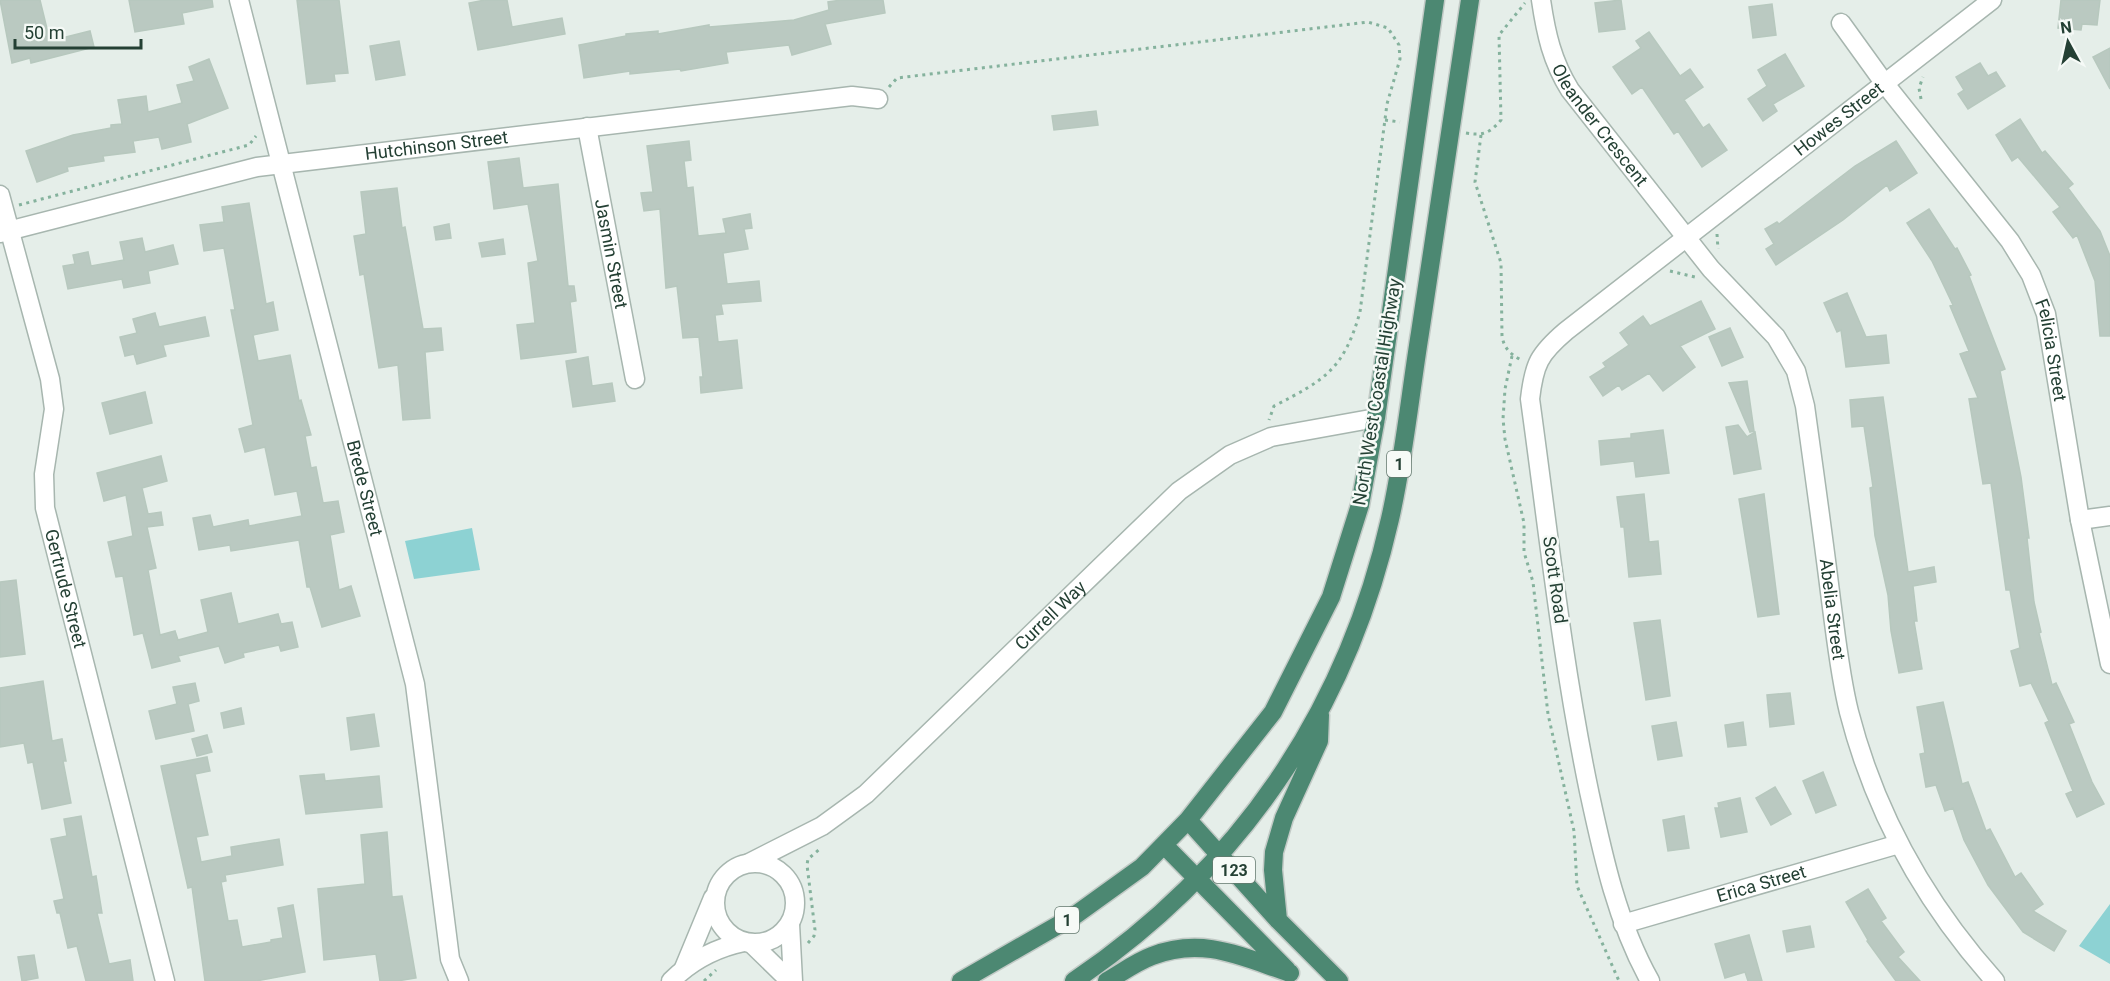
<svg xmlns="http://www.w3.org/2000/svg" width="2110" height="981" font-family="Roboto,sans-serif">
<rect width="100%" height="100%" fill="#e5eee9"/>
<!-- water -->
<path fill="#8dd2d3" d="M472 528 480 570 414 579 405 541Z
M2110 904V964L2079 946Z"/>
<!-- building -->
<path fill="#bac9c1" stroke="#b7c8be" stroke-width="1.5" d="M0 0H40L50 41 90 31 94 47 31 63 30 58 12 63Z
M129 0H212L213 7 182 13 184 24 135 32Z
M297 0H339L348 73 334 74 335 81 307 84Z
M485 0H507L512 27 562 18 565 34 478 50 469 3Z
M841 0H883L885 13 825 24 831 44 792 55 789 45 726 52 728 63 681 71 680 69 630 74V71L584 78 579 45 626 36V34L658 31V34L709 25V27L794 20 829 10 828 2Z
M1621 0 1625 29 1599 32 1595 3Z
M2061 0H2100L2097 25 2082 24 2081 30 2058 28Z
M1772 4 1776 35 1753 38 1749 7Z
M1649 32 1680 76 1690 69 1703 87 1684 100 1703 128 1709 124 1727 150 1702 167 1678 131 1674 134 1642 87 1632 94 1613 67 1641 48 1636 41Z
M399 41 405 75 376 80 370 46Z
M2110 48V89L2093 57Z
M1785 54 1804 86 1773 104 1777 111 1763 121 1748 99 1767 86 1758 70Z
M209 59 228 108 187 124 191 142 162 149 159 137 133 141 135 152 103 156 104 161 67 167 68 171 37 182 26 151 73 135 111 128V125L122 124 118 100 146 96 148 112 182 103 177 85 194 81 189 67Z
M1980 63 1988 76 1996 72 2005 86 1968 109 1958 94 1964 90 1956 77Z
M1096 111 1098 125 1054 130 1052 116Z
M2020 119 2042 153 2045 151 2073 184 2068 188 2100 231 2110 256V336H2100L2095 281 2077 235 2073 238 2053 212 2060 207 2018 157 2012 161 1996 135Z
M689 141 691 160 684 161 687 188 693 187 698 236 726 233 723 219 750 214 752 228 744 229 748 249 723 253 727 284 759 281 761 301 721 304 723 314 715 315 718 342 737 340 742 388 701 393 700 377H703L699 337 683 338 677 286 666 288 660 209 644 211 641 193 653 192 647 146Z
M1896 141 1917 173 1890 191 1887 185 1843 220 1776 265 1766 249 1774 244 1765 229 1777 222 1779 224 1855 166Z
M519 158 523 188 558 184 568 286H574L576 301 570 302 576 352 521 359 517 325 535 323 528 263 538 261 528 204 494 209 488 162Z
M397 188 402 228 405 227 423 329 441 328 443 350 425 352 430 418 403 420 398 365 379 368 364 274 360 275 354 236 366 234 361 192Z
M249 203 266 304 273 302 278 330 253 335 258 361 290 355 299 401 301 400 311 435 305 436 311 468 316 467 323 503 338 501 344 532 330 535 339 590 351 586 360 616 322 627 310 587H307L299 540 231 551 230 545 199 550 193 518 210 515 213 527 248 520 249 526 302 516 297 491 275 495 265 447 245 452 239 429 253 425 231 310H235L224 248 204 251 200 225 224 222 222 207Z
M1929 209 1955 249 1957 248 1971 275 1969 276 2005 369 2000 371 2021 477 2029 538H2027L2034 602 2041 632 2039 633 2052 685 2056 683 2074 722 2069 724 2092 782 2104 804 2077 817 2066 794 2073 791 2045 723 2049 721 2031 683 2020 686 2011 651 2020 648 2010 590H2006L1991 483 1983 484 1969 399 1978 398 1960 354 1969 351 1950 306 1953 305 1932 261 1907 223Z
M449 224 451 238 436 240 434 227Z
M142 238 145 252 173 245 178 264 148 271 150 283 124 288 122 279 68 289 63 266 75 264 73 255 88 252 91 266 124 260 120 242Z
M503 239 505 254 482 257 479 243Z
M1847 293 1866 337 1886 335 1889 363 1846 367 1841 330 1837 332 1824 303Z
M1701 301 1715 329 1680 346 1695 367 1663 391 1649 373 1622 390 1619 385 1603 396 1590 377 1606 367 1603 363 1629 345 1620 333 1643 316 1650 326Z
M155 313 159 327 205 317 209 336 163 345 166 356 137 364 134 354 125 356 120 337 137 333 133 319Z
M1730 328 1743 357 1722 366 1709 337Z
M588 357 592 386 612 383 615 401 573 407 566 361Z
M1747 381 1754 431 1750 432 1729 383Z
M145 392 152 423 110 434 102 403Z
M1883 397 1908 572 1934 567 1936 582 1913 586 1917 621H1914L1922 669 1899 673 1891 631 1888 595 1875 536 1870 488 1873 487 1864 426 1852 427 1850 400Z
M1738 425 1747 437 1755 432 1761 469 1734 474 1726 427Z
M1663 430 1669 473 1636 477 1634 461 1601 465 1599 441 1631 438V434Z
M161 456 167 481 142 488 148 514 161 512 163 525 147 527 156 568 148 570 160 635 175 631 178 640 208 632 201 600 231 593 238 624 278 614 281 624 292 622 298 647 281 651 279 645 243 653 244 657 225 663 219 646 178 656 180 661 152 668 143 633 134 635 123 576 116 577 108 542 133 536 126 495 104 501 97 473Z
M1644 494 1649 542 1658 541 1661 574 1629 577 1624 527H1621L1617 497Z
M1764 494 1779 614 1758 617 1739 499Z
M16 580 25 654 0 657V582Z
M1660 620 1670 696 1646 700 1634 623Z
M43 681 52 741 62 739 66 761H63L71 803 42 809 33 762 28 763 24 743 0 747V688Z
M195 683 199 701 188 704 194 731 156 739 149 711 177 704 173 687Z
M1790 693 1794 724 1770 727 1767 695Z
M1943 702 1962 784 1968 782 1986 831 1990 829 2015 877 2021 873 2043 904 2033 911 2066 931 2054 951 2023 932 1988 885 1964 840 1953 808 1945 811 1936 785 1926 787 1920 754 1925 753 1917 707Z
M241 708 244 724 224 728 221 713Z
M374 714 379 746 351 750 347 718Z
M1676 722 1682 756 1658 760 1652 726Z
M1743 722 1746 745 1728 747 1725 725Z
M207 735 212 752 197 756 192 739Z
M207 757 210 771 195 774 208 835 196 837 201 862 232 856 231 847 279 839 283 865 225 875 226 881 221 882 228 921 237 920 242 947 271 942V940L283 938 278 908 293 905 305 972 256 981H205L192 887 188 888 161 766Z
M1823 772 1836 805 1816 813 1803 781Z
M324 774 325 781 379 776 382 807 306 814 300 776Z
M1775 787 1791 814 1771 825 1756 798Z
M1740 798 1747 832 1721 837 1715 808H1719L1718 803Z
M81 816 92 877 96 876 102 913H97L109 964 130 960 133 981H86L77 946 68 948 60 913H57L54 901 64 899 51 839 67 836 64 819Z
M1684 816 1689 848 1668 851 1663 820Z
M387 832 392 897 402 896 416 978 397 981H380L376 954 324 960 318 889 365 884 361 835Z
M1868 889 1886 918 1881 921 1904 952 1898 957 1920 981H1896L1867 941 1868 940 1846 902Z
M1810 926 1814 947 1787 952 1783 931Z
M1749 935 1762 981H1748L1745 972 1725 978 1715 944Z
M34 955 38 978 22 981 18 957Z"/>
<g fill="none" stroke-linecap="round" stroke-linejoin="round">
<!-- minor casing -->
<g stroke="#a7b6af" stroke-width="21">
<g id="minor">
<path id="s1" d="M239 0 415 684 450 959 459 981"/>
<path id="s2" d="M1541 0C1546 34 1552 61 1570 90L1711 269 1776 337 1796 371 1805 406C1814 471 1823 535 1831 600 1836 637 1840 676 1849 712 1875 813 1926 904 1995 981"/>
<path id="s3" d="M1841 23 1885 84 2010 241 2031 275 2046 314 2080 520 2110 664"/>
<path id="s4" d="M587 127 635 379"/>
<path id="s5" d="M0 195 50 379 54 409 44 474 45 508 165 981"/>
<path id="s6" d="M0 233 257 167 852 96 878 99"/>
<path d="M2080 520 2110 516"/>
<path id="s7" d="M1623 924 1899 844"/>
</g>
</g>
<!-- tertiary casing -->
<g stroke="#a7b6af" stroke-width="21">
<g id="tertiary">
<circle cx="755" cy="903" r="40"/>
<path id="s8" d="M749 863 822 826 866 794 1179 491 1230 455 1271 437 1376 418"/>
<path d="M790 924 793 981"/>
<path d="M751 943 790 981"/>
<path d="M684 968 713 898"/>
<path d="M671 981C692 960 715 948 744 942"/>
<path id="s9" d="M1650 981C1617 922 1603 856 1589 791 1562 661 1548 529 1530 399 1534 364 1539 354 1566 331L1992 0"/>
</g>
</g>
<!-- trunk casing -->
<g stroke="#c2cac6" stroke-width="21">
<path id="trunk" d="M1188 820 1278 920 1339 981
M1164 845 1287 970
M1278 920 1273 870 1274 852 1284 818 1319 741 1320 715
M961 981 1074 916 1142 867 1188 820 1273 712 1331 597 1360 505 1376 418 1435 0
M1074 981C1239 869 1346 713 1390 519 1404 458 1410 395 1420 333 1437 222 1454 111 1470 0
M1107 981C1121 973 1136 962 1152 956 1203 936 1242 957 1290 973"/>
</g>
<!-- path -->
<path stroke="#85b29d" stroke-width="3" stroke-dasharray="3 4.5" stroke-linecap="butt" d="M889 87 897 78 1368 22 1388 28 1399 45 1400 59 1387 104 1360 312C1344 369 1325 380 1274 406L1269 420
M1921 99 1919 88 1923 77
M1385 120 1400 122
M1466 133C1483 136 1490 133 1501 120L1499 35 1525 3
M1481 135 1475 182 1501 263 1502 336C1504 348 1510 354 1521 360
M19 205 249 145 256 136
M1717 234 1718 249
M1670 271 1695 277
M1512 356 1505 389 1503 419 1505 439 1524 523V552L1533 582 1548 714 1574 831 1577 886 1619 981
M808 943 814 936 815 930 807 865 808 859 821 848
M704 981 716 970"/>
<!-- minor -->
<use href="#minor" stroke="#fff" stroke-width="18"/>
<!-- tertiary -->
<use href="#tertiary" stroke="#fff" stroke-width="18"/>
<!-- trunk -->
<use href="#trunk" stroke="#4c8872" stroke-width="18"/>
</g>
<g text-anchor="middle" stroke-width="5" stroke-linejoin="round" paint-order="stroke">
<!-- shield labels -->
<g fill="#f6faf7" stroke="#63786e" stroke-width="1.5">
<rect x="1387" y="451" width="24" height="26" rx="4.5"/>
<rect x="1213" y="857" width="42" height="26" rx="4.5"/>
<rect x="1055" y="907" width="24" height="26" rx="4.5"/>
</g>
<g font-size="16" font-weight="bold" fill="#244034">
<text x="1399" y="470">1</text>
<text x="1234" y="876">123</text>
<text x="1067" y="926">1</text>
</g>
<!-- street labels -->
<g font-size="18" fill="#244034" stroke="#f6faf7">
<text dy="6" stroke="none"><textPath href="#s9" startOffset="1022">Howes Street</textPath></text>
<text dy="6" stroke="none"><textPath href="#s2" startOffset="141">Oleander Crescent</textPath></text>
<text dy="6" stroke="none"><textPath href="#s6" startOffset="446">Hutchinson Street</textPath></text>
<text dy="6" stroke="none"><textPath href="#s4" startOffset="129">Jasmin Street</textPath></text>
<text dy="6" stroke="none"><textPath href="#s3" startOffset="394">Felicia Street</textPath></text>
<text transform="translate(1377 392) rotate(-81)" y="6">North West Coastal Highway</text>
<text dy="6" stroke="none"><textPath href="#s1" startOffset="504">Brede Street</textPath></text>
<text transform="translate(1555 580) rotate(82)" y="6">Scott Road</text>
<text dy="6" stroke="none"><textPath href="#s5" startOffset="404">Gertrude Street</textPath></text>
<text dy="6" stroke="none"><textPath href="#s2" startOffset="698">Abelia Street</textPath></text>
<text dy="6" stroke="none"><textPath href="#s8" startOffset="393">Currell Way</textPath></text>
<text dy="6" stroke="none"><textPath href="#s7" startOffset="144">Erica Street</textPath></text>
</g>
</g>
<!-- north arrow -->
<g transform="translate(2068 42) rotate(352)" stroke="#f6faf7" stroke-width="4.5" paint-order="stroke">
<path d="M0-4.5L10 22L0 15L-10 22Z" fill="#244034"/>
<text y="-9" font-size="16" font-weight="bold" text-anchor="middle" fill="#244034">N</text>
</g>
<!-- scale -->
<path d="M15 39v9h126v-9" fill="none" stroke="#244034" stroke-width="3"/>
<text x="24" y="39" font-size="18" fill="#244034" stroke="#f6faf7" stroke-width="4.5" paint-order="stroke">50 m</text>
</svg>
